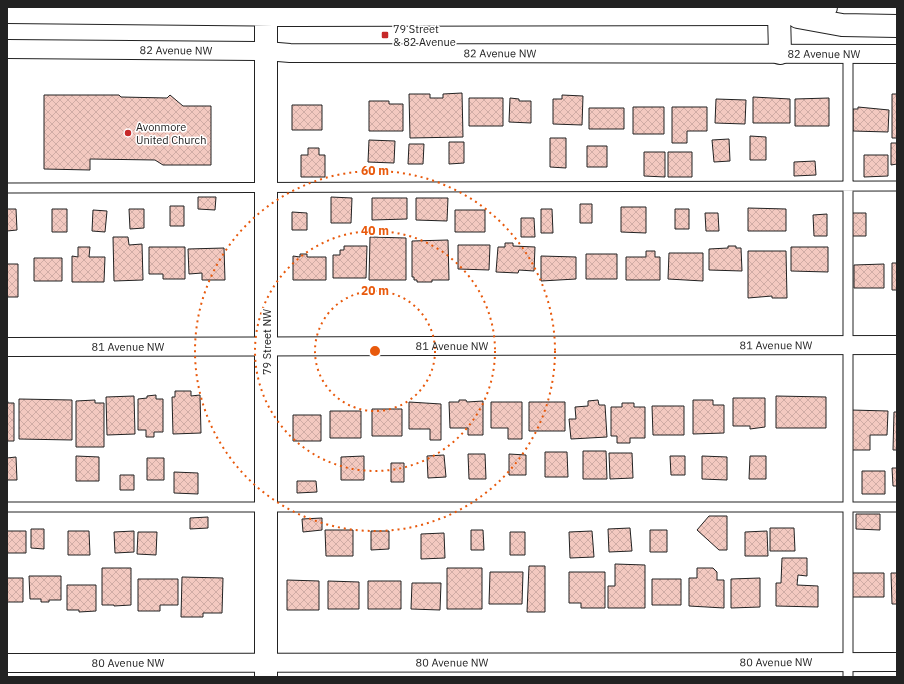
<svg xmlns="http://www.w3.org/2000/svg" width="904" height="684" font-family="'IBM Plex Sans',sans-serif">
<defs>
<pattern id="building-cross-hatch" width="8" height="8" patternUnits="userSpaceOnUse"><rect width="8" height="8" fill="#f3c9c0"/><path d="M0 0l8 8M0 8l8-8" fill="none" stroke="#d0aca5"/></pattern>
</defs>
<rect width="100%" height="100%" fill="#fff"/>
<!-- building -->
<path fill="url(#building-cross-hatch)" stroke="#222" d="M462 93 463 137 410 138 409 94H430V98H443V94Z
M892 94H897V138H892Z
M44 95H119L121 97 167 98 170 95 183 106H211V165H163L155 160 90 159V170L44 169Z
M562 95 583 96 582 125 553 124V99H562Z
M753 97 790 99V123H753Z
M469 98H503V126H469Z
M510 98 519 99V101H531V123L509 122Z
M829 98V126H795V99Z
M716 99 746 100 745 124 715 123Z
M369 101H389V104H403V131H369Z
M292 105H322V130H292Z
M633 107H664V134H633Z
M672 107H707V131H687V143H672Z
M858 107 889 110 888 132 853 131V109H858Z
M589 108H624V129H589Z
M750 136 766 137V160H750Z
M550 138H566V168L550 167Z
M729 139 730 161 714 162 712 140Z
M369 140 395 141 394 163 368 162Z
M449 142H464V163L449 164Z
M891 143H897V164L891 165Z
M409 144H424L423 164H408Z
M587 146H607V167H587Z
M308 148H319V155H325V177H301V155H308Z
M644 152H665V177L644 176Z
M668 152H692V177H668Z
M864 155H888V176L864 177Z
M815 161 816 175 794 176V162Z
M198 197H216L215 210 198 209Z
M331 197 352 198 351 223H331Z
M372 198H407V219L372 220Z
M416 198H448L447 221 416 220Z
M580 204H592V223H580Z
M170 206H184V226H170Z
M621 207H646V233L621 232Z
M748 208 786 209V231H748Z
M7 209H16L17 230 7 231Z
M52 209H67V232H52Z
M129 209H144V228L130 229Z
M541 209H552L553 233H541Z
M675 209H689V229H675Z
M93 210 107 211 105 232 92 231Z
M455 210H485V232H455Z
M292 212 307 213V230H292Z
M705 213H718L719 231H706Z
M851 213H866V236H851Z
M827 214V236H814L813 215Z
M521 218H534L535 237H521Z
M113 237H128L129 245 142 244 143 280 114 281Z
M370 237 406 238V280H369Z
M448 240 449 280H432V282H417V280H414V277H412V241Z
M505 243H513V246L535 247 534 271 519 270 518 273 496 272 498 247H505Z
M458 245H490L489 270 458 269Z
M344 246H367L366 278H333V255H340V250H344Z
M728 246H736V248H741L742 271 709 270V249L728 248Z
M78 247H90L89 257H105L104 282H72V256L78 257Z
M149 247H185V279H163V274H149Z
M791 247H828V272L791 271Z
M224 248 225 280H202V273L189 274 188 249Z
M646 251H655V257H660V280H626V257H646Z
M748 251H786L787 298H772V296L748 298Z
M669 253H703V281L668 279Z
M300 254H307V257H326V280H293V256L300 257Z
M586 254H617V279H586Z
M541 256 576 257V279L541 281Z
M34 258H62V281H34Z
M892 263H897V290H892Z
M7 264H18V297H7Z
M884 264V288H854V265Z
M175 391H191V396L200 395 201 433 173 434 172 397H175Z
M156 395V399H163V432H154V437H146V430H138V399L147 398V396Z
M134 396 135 434 107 435 106 397Z
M776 396 826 397V428H776Z
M7 398 8 403H14V441H7Z
M733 398H765V427L750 429V426H733Z
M19 399 72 400V440L19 439Z
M95 400V403H104V447H76V401Z
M459 400H466L467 402 483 401V435H468V428H450L449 402H459Z
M598 400 599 405H605L607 437 571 439 569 419H576L575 407 588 406V401Z
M693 400H713V405H724V433L693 434Z
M409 402 441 404V440H430V429H409Z
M491 402H522V439H508V428H491Z
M529 402H565V431H529Z
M622 403H634V407H645V438H630V443H617V436H611V407H622Z
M652 406H684V435H653Z
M372 409H402V436H372Z
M851 410 888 411 887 435H870V450H850Z
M330 411H361V438H330Z
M894 412H897V450H893Z
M293 415H321V441H293Z
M583 451H606L607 479H583Z
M545 452H567L568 477H545Z
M609 453H632L633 478 610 479Z
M468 454H485L486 479H469Z
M509 454 526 455V475H509Z
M444 455 446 477 428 478 427 456Z
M76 456 99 457V481H76Z
M364 456V480H341V457Z
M670 456H685V475H671Z
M702 456 727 457V480L702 479Z
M750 456H766V479H749Z
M16 457 17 480H7V458Z
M147 458H164V480H147Z
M391 463H404V482H391Z
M892 468H897V486H893Z
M862 471H885V494H862Z
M174 472 198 473V494L174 493Z
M120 475H134V490H120Z
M297 481H316L317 492 297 493Z
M856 514H880V530L856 529Z
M709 516H727V550H719L697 530Z
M208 517V528L190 529V518Z
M322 518V530L303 532 302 519Z
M630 528 632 551 609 552 608 529Z
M770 528H794L795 551H770Z
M31 529H44V549L31 548Z
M325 530H353V556H326Z
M471 530H483L484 550H471Z
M650 530H667V552H650Z
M7 531H26V553H7Z
M68 531H89L90 555H68Z
M134 531V552L115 553 114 532Z
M371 531H389V549L371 550Z
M592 531 594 557 570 558 569 532Z
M767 531 768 556H745V532Z
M138 532H157L156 555 137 554Z
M510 532H525V555H510Z
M444 533 445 558 421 559V534Z
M782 558H807V576L798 575 797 585 818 586V607L776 606V583H781Z
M615 564 645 565V608H608V586H615Z
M529 566H545V612H527Z
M102 568H131V605L114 606V605H102Z
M447 568H482V609H447Z
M697 568H713L717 572V580H724V608L689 606V578H697Z
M490 572H523L522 604H489Z
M569 572H605V608H581V603H569Z
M852 573H884V597H852Z
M891 573H897V604H892Z
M29 576H61V600H49V602H41V599H30Z
M182 577 223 578 222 613H203V617H181Z
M7 578H23V602H7Z
M760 578V607L731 608V579Z
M138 579H178V605H160V611H138Z
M652 579H681V605H652Z
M287 580 319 581V610H287Z
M328 581 359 582V609H328Z
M368 581H401V609H368Z
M412 583H441L440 610 411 609Z
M67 585H96V611L79 612V610H67Z"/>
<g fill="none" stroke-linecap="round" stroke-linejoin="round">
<!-- lane casing -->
<g stroke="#222" stroke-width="11">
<path id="lane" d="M848 54V677
M7 188 897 186
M7 507H897"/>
</g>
<!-- street casing -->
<g stroke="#222" stroke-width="20">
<g id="street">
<path id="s1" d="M7 49 266 51 290 53 897 54"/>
<path id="s2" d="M7 347 897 345"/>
<path id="s3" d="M7 663 897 662"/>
</g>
</g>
<!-- secondary casing -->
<g stroke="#222" stroke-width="24">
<path id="secondary" d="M266 7V677
M7 12 293 15 779 14 826 7
M779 14 780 53
M798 17 842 25 897 26"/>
</g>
<!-- lane -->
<use href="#lane" stroke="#fff" stroke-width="9"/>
<!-- street -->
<use href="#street" stroke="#fff" stroke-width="18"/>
<!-- secondary -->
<use href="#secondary" stroke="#fff" stroke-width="22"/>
</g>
<!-- distance rings -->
<g fill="none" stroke="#e8590c" stroke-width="2" stroke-dasharray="2 4">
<circle cx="375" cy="351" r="60"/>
<circle cx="375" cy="351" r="120"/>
<circle cx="375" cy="351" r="180"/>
</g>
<!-- markers -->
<g fill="#c62828" stroke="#fff" stroke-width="1.5">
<rect x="381" y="31" width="8" height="8" rx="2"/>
<circle cx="128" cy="133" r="4"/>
</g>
<g text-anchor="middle" stroke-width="3" stroke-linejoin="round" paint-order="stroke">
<!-- poi labels -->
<g font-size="11" fill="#222" stroke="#fff" text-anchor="start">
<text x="393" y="33">79 Street<tspan x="393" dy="13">&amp; 82 Avenue</tspan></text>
<text x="136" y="131">Avonmore<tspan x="136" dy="13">United Church</tspan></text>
</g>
<!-- street labels -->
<g font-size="11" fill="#222" stroke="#fff">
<text dy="4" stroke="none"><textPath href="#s1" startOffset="169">82 Avenue NW</textPath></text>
<text dy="4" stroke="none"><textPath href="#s1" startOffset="493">82 Avenue NW</textPath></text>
<text dy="4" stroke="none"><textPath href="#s1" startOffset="817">82 Avenue NW</textPath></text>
<text transform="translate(267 342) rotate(-90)" y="4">79 Street NW</text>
<text dy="4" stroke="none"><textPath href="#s2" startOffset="769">81 Avenue NW</textPath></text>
<text dy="4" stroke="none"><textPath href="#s2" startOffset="445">81 Avenue NW</textPath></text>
<text dy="4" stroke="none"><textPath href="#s2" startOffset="121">81 Avenue NW</textPath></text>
<text dy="4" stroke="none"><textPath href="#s3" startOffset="445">80 Avenue NW</textPath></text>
<text dy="4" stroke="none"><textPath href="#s3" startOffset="769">80 Avenue NW</textPath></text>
<text dy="4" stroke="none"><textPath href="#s3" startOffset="121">80 Avenue NW</textPath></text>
</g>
</g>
<circle cx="375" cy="351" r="6" fill="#e8590c" stroke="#fff" stroke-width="2"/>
<g font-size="12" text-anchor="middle" font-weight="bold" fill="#e8590c" stroke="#fff" stroke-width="3" stroke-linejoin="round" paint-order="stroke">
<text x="375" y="175">60 m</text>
<text x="375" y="235">40 m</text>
<text x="375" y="295">20 m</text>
</g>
<!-- border -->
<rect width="904" height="684" fill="none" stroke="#222222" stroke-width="16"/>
</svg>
